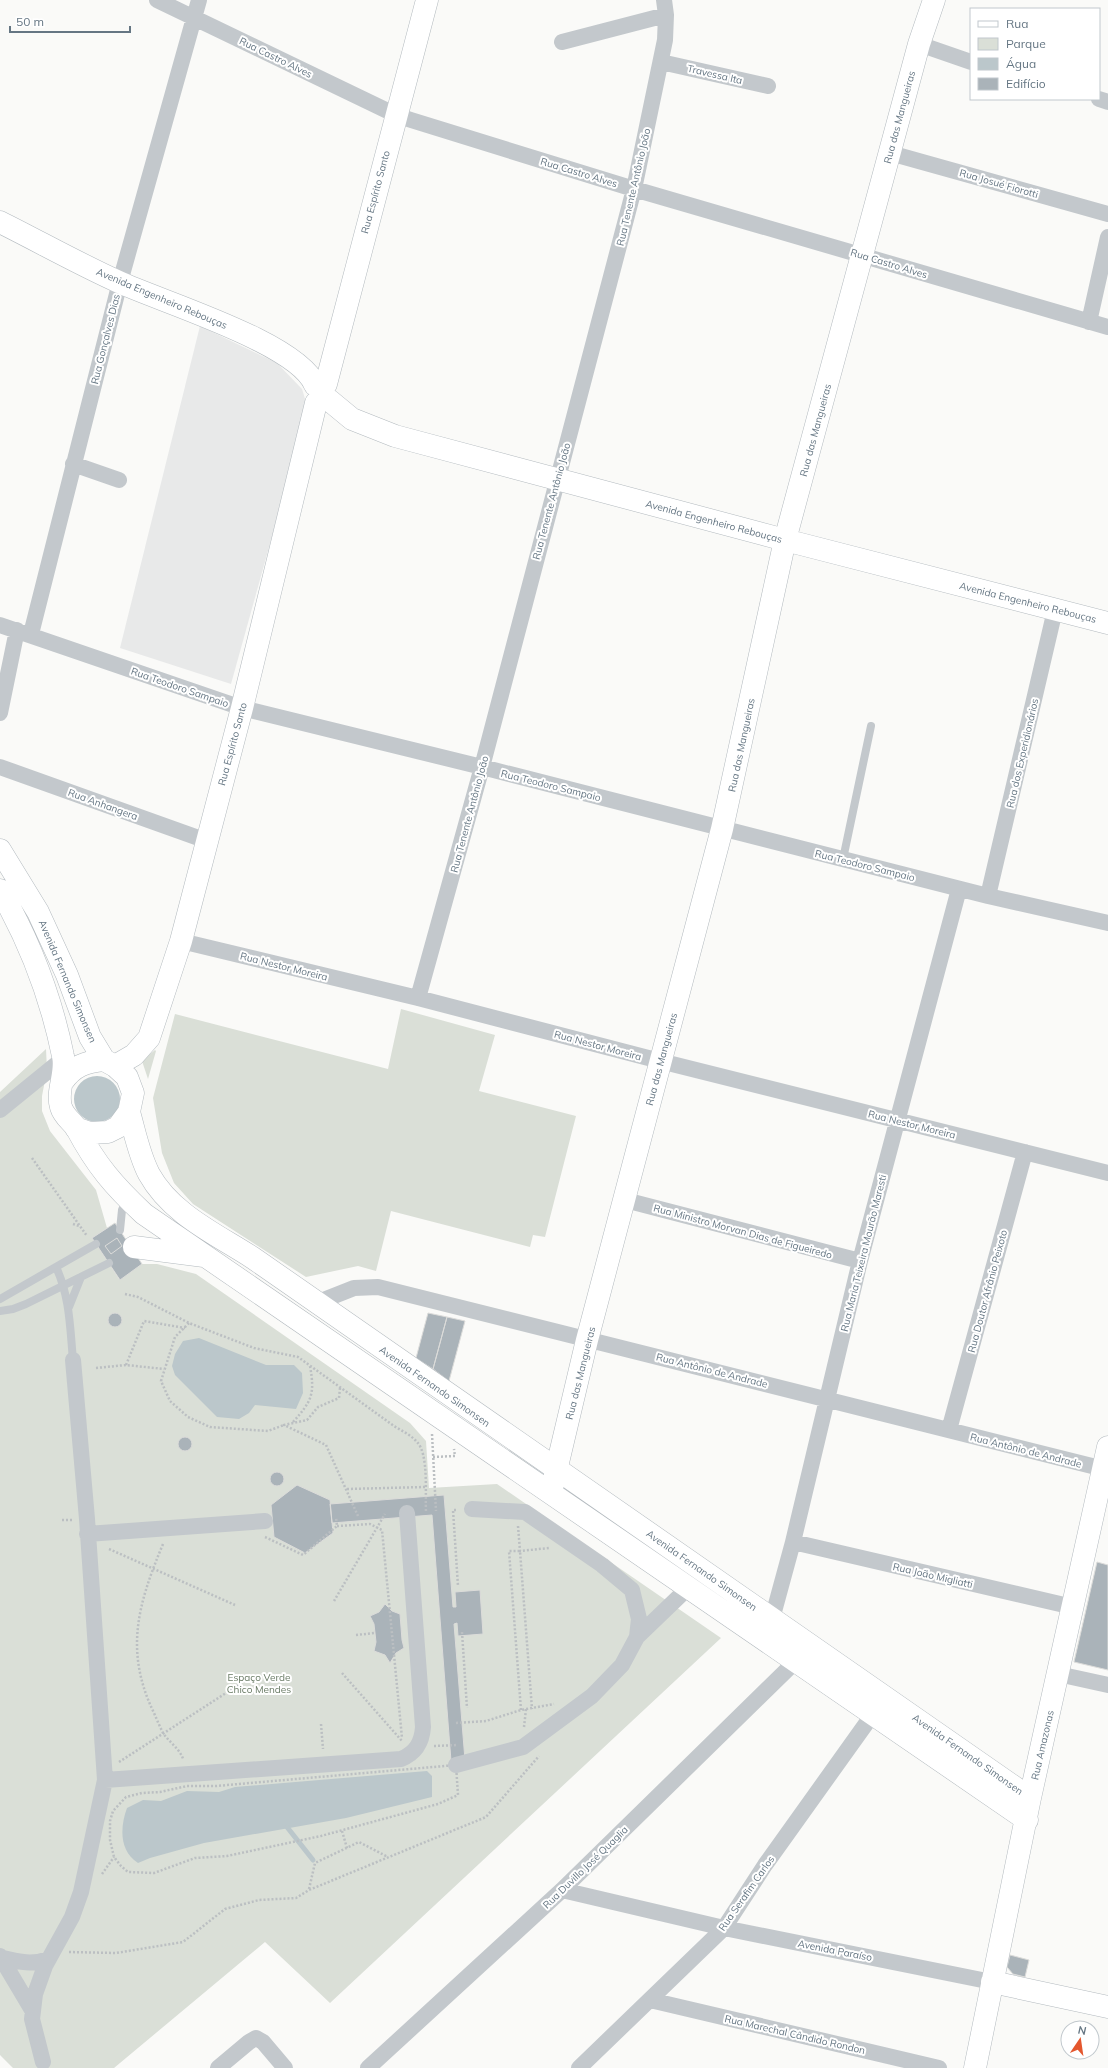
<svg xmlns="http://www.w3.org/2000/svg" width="1108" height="2068" font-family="Mulish,sans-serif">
<rect width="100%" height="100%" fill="#fafaf8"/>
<!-- built -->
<path fill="#e8e9e9" d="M200 326 277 363 302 389 306 402 304 421 231 684 120 648Z"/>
<!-- green -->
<path fill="#dadfd7" d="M401 1009 495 1035 479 1091 576 1116 545 1237 533 1235 530 1247 391 1211 376 1271 358 1266 306 1277 193 1204 174 1183 162 1153 153 1098 175 1014 388 1069Z
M46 1049 47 1070 42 1096V1111L50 1131 96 1190 107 1228 92 1238 119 1279 142 1264H157L196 1274 410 1423 426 1441 429 1488 497 1484 721 1638 330 2003 265 1942 114 2068H13L0 2055V1092Z
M155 1050 156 1051 148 1079 142 1061Z"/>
<!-- water -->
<path fill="#bbc7cb" d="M74 1099a23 23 0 1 1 46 0a23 23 0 1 1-46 0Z
M199 1338 266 1365H294L302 1373 303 1393 296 1409 255 1405 249 1413 239 1419 217 1417 175 1375 172 1366 175 1354 183 1341Z
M427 1771 432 1776V1797L346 1818 204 1843 150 1858 138 1863C119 1851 120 1827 127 1808L143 1800 161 1801 187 1791 219 1792 235 1787Z"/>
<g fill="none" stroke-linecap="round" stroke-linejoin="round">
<!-- stream -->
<path stroke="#bbc7cb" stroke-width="5" d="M287 1827 313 1860"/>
</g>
<!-- building -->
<path fill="#aab3b9" stroke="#dcdcda" d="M115 1223 142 1264 120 1280 92 1238Z
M117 1238 122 1246 111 1254 105 1246Z
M428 1313 447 1317 433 1369 416 1358Z
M108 1320a7 7 0 1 1 14 0a7 7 0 1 1-14 0Z
M447 1317 465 1321 449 1381 433 1369Z
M178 1444a7 7 0 1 1 14 0a7 7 0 1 1-14 0Z
M270 1479a7 7 0 1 1 14 0a7 7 0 1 1-14 0Z
M297 1485 330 1500 333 1533 305 1553 274 1537 271 1505Z
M444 1495 453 1607H456L455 1592 480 1590 483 1634 458 1636 457 1623 454 1624 465 1760 451 1761 432 1515 332 1523 330 1504Z
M1097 1562 1108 1565V1670L1074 1662Z
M385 1604 392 1611 400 1614 402 1640 404 1648 396 1653 390 1663 385 1655 374 1651 376 1642 374 1624 370 1616 379 1612Z
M1010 1955 1029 1960 1025 1977 1013 1974 1007 1967Z"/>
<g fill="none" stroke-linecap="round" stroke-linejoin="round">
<!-- secondary casing -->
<g stroke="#b3babf" stroke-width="23">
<path id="secondary" d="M0 222C40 242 79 264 119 282 162 302 298 343 315 385
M326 384 427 0
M329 400 352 419 395 436 785 540 1108 623
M0 850 38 912 67 975 90 1037 104 1060 115 1066 127 1077 133 1093 129 1112 118 1127 108 1132 90 1133 76 1128
M0 890C30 942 51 997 63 1056 67 1073 56 1091 61 1107 64 1117 72 1121 77 1129 96 1165 114 1186 144 1214L1027 1820
M115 1066 134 1055 149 1038 181 941 242 708 316 403
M63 1081C74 1066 85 1062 104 1060
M129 1112C135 1133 139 1155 149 1174 171 1214 216 1234 253 1258L1030 1798
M134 1247 204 1256
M551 1492 587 1340 722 829 785 540 919 44 934 0
M992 1982 1108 2007
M975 2068 1030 1798 1108 1447"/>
</g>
<!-- path -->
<path stroke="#bbbfc2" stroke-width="2.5" stroke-dasharray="2 2" stroke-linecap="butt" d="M32 1158 87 1236
M73 1224 79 1226
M125 1294 138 1297 189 1323 254 1348 298 1357 394 1426C402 1431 411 1435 417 1442 429 1454 425 1495 426 1512
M189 1323 175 1337 161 1381 170 1401 188 1417 210 1427 268 1431 284 1425
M126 1365 144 1321 185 1328
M96 1368 126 1365 164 1369
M340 1388 339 1398 318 1407 307 1420 284 1425 326 1445 358 1516
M293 1422C312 1401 315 1394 310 1366
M432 1434 436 1511
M433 1457 455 1456 454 1449
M347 1489 425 1487
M456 1510H453L458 1586
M62 1520H72
M337 1526 370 1524 382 1530 402 1738
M518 1526 520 1551 549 1548
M265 1537 303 1555 337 1526 336 1517
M163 1544C138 1604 124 1651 154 1713 157 1720 160 1727 163 1733 169 1742 180 1749 183 1759
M109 1549 235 1605
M334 1601 385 1514
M462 1632 467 1708
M356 1635 375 1633
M342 1673 402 1741
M521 1710 509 1551H520L532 1709
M456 1723 486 1721 521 1710 554 1704
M321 1724 323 1749
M524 1727 526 1709
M434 1746 458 1745
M119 1762 240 1684
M456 1765 458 1795 438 1804 321 1836 227 1856 195 1858 154 1873 128 1872 121 1866 114 1857 110 1840V1821L113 1811 126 1797 142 1793 160 1792 187 1786H216Z
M342 1831 347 1848
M102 1874 114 1857
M309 1889 315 1863 359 1842 388 1857
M69 1952 116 1953 183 1942 225 1909 259 1900 296 1898 309 1890 486 1817 539 1756"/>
<!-- lane -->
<path stroke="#c3c8cc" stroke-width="8" d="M843 859 871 726
M120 1230 122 1210 127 1199
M56 1267C70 1297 70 1328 73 1360
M0 1299 96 1244
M69 1307 81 1277
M0 1311 13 1309 26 1304 109 1263"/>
<!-- street -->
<path stroke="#c3c8cc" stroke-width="16" d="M157 0 396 115 411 120 634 189 1108 327
M562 42 666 15
M919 44 971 62
M661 62 768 86
M1099 99 1108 102
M890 153 1108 214
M1089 322 1108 237
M73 464 119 480
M0 625 242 708 482 767 988 896 1108 923
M31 634 120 282 199 0
M0 713 17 630
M0 767 207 841
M988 896 1055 610
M181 941 418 998 660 1061 1108 1173
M418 998 482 767 634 189 665 40 666 15 664 0
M0 1110 64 1058
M625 1200 860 1261
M316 1303 354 1288 378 1287 1108 1470
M73 1360 87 1519 105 1780 401 1759C416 1753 422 1742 423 1727L407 1513
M949 1430 1025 1152
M87 1534 265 1521
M793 1542 1073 1607
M772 1619 793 1542 860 1261 959 889
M637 1637 689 1587
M1058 1674 1108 1685
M456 1765 523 1747 592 1696 622 1665 637 1637 639 1619 632 1590 602 1565 525 1512 472 1509
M562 1890 724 1928 992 1982
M0 1956 32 2010
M3 1958C19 1962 33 1965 49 1959
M650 2000 939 2068
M43 2062 32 2019 35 1994 45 1966 72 1917 81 1892 105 1780
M218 2068 249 2042 256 2038 263 2042 285 2068
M368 2068 562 1890 796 1661
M579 2068 724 1928 765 1865 873 1714"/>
<!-- secondary -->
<use href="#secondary" stroke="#fff" stroke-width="22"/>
</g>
<g text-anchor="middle" stroke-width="4" stroke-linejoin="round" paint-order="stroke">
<!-- street labels -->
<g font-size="10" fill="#657683" stroke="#fff">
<text transform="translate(276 57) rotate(26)" y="4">Rua Castro Alves</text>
<text transform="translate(715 74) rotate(13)" y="4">Travessa Ita</text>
<text transform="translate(899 117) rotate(-75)" y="4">Rua das Mangueiras</text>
<text transform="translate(579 172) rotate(17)" y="4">Rua Castro Alves</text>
<text transform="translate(999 183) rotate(16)" y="4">Rua Josué Fiorotti</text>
<text transform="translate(633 187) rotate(-77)" y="4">Rua Tenente Antônio João</text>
<text transform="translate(375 192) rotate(-75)" y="4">Rua Espírito Santo</text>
<text transform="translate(889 263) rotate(17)" y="4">Rua Castro Alves</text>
<text transform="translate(162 298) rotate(23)" y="4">Avenida Engenheiro Rebouças</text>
<text transform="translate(105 339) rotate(-76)" y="4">Rua Gonçalves Dias</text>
<text transform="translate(815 430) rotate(-75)" y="4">Rua das Mangueiras</text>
<text transform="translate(551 501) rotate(-75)" y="4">Rua Tenente Antônio João</text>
<text transform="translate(714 521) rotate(15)" y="4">Avenida Engenheiro Rebouças</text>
<text transform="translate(1028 602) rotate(14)" y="4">Avenida Engenheiro Rebouças</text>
<text transform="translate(180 687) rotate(19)" y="4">Rua Teodoro Sampaio</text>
<text transform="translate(232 744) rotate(-75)" y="4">Rua Espírito Santo</text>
<text transform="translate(741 745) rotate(-78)" y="4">Rua das Mangueiras</text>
<text transform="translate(1022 753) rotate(-77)" y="4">Rua dos Experidionários</text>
<text transform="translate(551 785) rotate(14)" y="4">Rua Teodoro Sampaio</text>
<text transform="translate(103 804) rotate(20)" y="4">Rua Anhangera</text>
<text transform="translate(469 814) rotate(-75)" y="4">Rua Tenente Antônio João</text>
<text transform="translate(865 865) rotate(14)" y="4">Rua Teodoro Sampaio</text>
<text transform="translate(284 966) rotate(14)" y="4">Rua Nestor Moreira</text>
<text transform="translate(68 981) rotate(67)" y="4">Avenida Fernando Simonsen</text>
<text transform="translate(598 1045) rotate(15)" y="4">Rua Nestor Moreira</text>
<text transform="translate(661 1059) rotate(-75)" y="4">Rua das Mangueiras</text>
<text transform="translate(912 1124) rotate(14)" y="4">Rua Nestor Moreira</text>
<text transform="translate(743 1231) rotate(15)" y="4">Rua Ministro Morvan Dias de Figueiredo</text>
<text transform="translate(863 1253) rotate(-76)" y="4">Rua Maria Teixeira Mourão Maresti</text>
<text transform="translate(987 1291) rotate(-75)" y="4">Rua Doutor Afrânio Peixoto</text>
<text transform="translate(712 1370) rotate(14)" y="4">Rua Antônio de Andrade</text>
<text transform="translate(580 1373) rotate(-76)" y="4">Rua das Mangueiras</text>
<text transform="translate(435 1386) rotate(35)" y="4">Avenida Fernando Simonsen</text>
<text transform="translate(1026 1450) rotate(14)" y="4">Rua Antônio de Andrade</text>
<text transform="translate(702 1570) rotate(35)" y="4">Avenida Fernando Simonsen</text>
<text transform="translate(933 1575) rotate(13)" y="4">Rua João Migliatti</text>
<text transform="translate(1042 1745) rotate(-77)" y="4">Rua Amazonas</text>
<text transform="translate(968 1754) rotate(35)" y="4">Avenida Fernando Simonsen</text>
<text transform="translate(585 1867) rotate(-44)" y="4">Rua Duvillo José Quaglia</text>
<text transform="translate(746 1893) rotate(-55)" y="4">Rua Serafim Carlos</text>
<text transform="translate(835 1950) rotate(11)" y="4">Avenida Paraíso</text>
<text transform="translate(795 2034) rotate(13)" y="4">Rua Marechal Cândido Rondon</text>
</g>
<!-- park labels -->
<g font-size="10" fill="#687a64" stroke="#fff">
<text x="259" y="1681">Espaço Verde<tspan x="259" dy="12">Chico Mendes</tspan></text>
</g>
</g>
<!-- legend -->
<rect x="970" y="8" width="130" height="92" fill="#ffffff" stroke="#c1c8cd"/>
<rect x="978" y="21" width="20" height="6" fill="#ffffff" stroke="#c1c8cd"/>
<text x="1006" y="28" font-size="12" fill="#657683">Rua</text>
<rect x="978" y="38" width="20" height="12" fill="#dadfd7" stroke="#c1c8cd"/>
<text x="1006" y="48" font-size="12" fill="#657683">Parque</text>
<rect x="978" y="58" width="20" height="12" fill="#bbc7cb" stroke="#c1c8cd"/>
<text x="1006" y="68" font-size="12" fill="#657683">Água</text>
<rect x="978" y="78" width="20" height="12" fill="#aab3b9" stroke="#c1c8cd"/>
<text x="1006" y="88" font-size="12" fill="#657683">Edifício</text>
<!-- north arrow -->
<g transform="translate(1080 2040) rotate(13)"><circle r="19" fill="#ffffff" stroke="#c1c8cd"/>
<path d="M0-3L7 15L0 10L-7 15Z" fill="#e4572e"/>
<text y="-6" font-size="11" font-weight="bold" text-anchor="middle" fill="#657683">N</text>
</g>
<!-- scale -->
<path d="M10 26v6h120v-6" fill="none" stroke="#657683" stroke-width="2"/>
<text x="16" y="26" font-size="12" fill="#657683" stroke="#ffffff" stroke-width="3" paint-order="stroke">50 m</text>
</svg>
